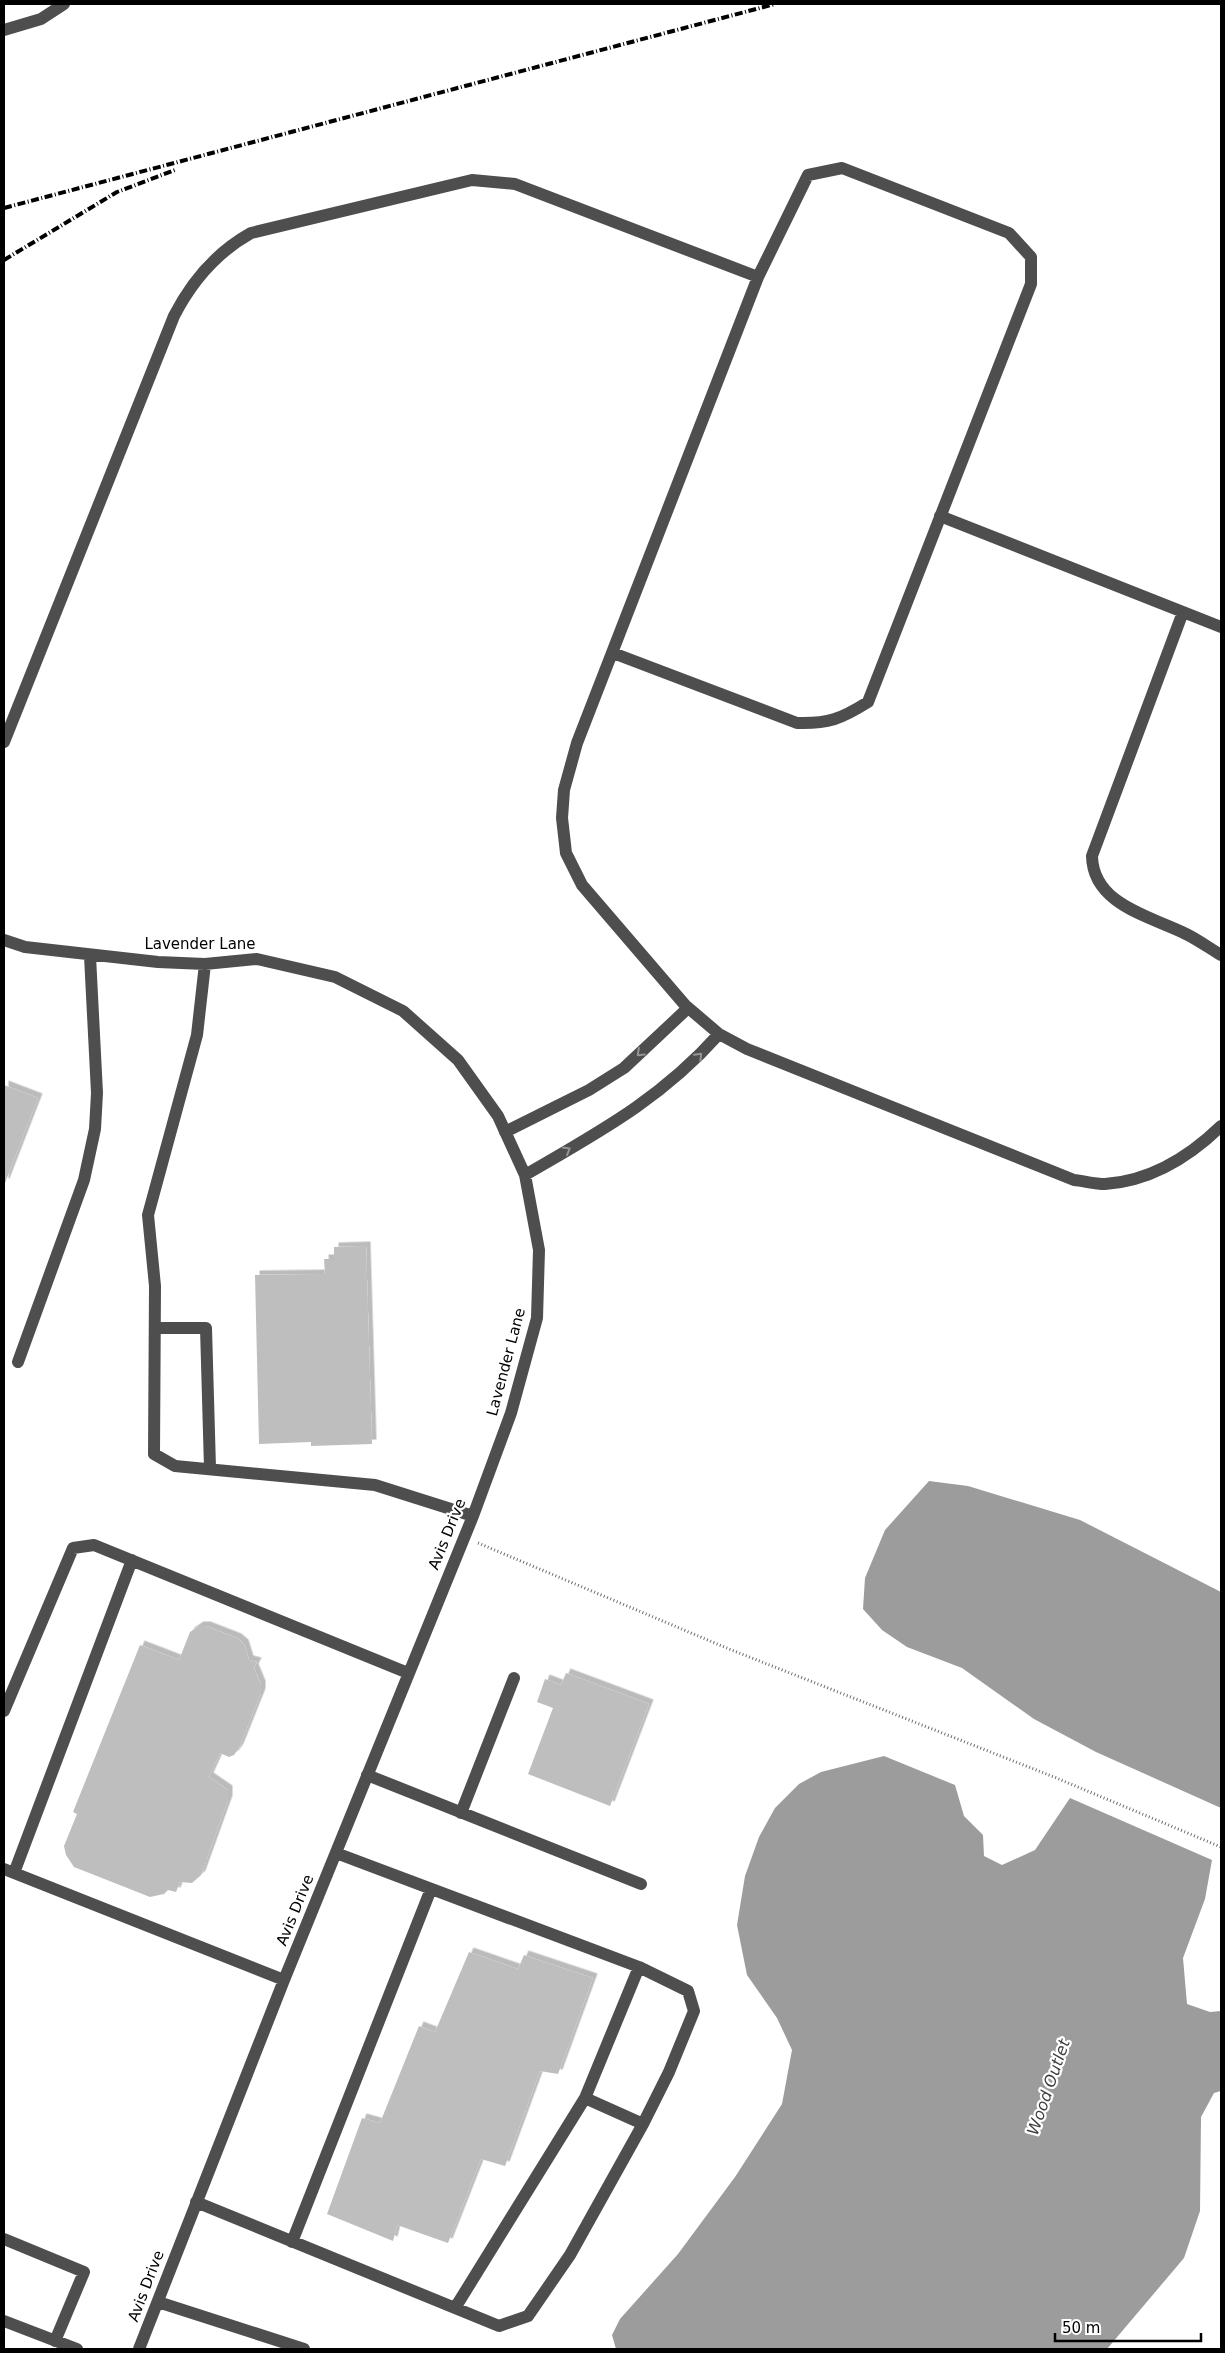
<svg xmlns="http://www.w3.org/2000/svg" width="1225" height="2353" font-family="'DejaVu Sans',sans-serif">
<defs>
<filter id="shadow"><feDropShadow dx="4.5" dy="-4.5" stdDeviation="0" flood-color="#0004"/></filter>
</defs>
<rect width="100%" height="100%" fill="#fff"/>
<!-- water -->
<path fill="#9c9c9c" d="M929 1481 968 1486 1080 1520 1221 1592V1808L1096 1752 1034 1719 962 1668 907 1647 882 1630 863 1609 865 1578 885 1530Z
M884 1756 955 1785 964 1816 983 1835 984 1856 1002 1865 1035 1850 1070 1798 1212 1860 1205 1899 1183 1958 1187 2004 1210 2012 1221 2011V2091L1214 2093 1201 2117 1200 2211 1184 2258 1107 2349H616L612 2335 620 2319 678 2254 735 2177 782 2104 792 2050 777 2018 747 1975 737 1925 745 1876 759 1837 775 1808 799 1784 821 1772Z"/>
<!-- building -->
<path fill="#bebebe" filter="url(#shadow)" d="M4 1085 38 1098 5 1183H4Z
M366 1246 372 1444 311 1446V1442L259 1444 255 1275 325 1274 324 1259H334V1247Z
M199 1626H206L237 1638 244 1644 249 1660 257 1662 254 1668 261 1685V1693L239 1748 234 1755 229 1757 220 1753 209 1777 228 1790V1800L201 1875 192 1883 180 1882 176 1892 168 1890 164 1894 150 1897 74 1867 66 1855 64 1846 77 1814 73 1812 140 1645 179 1660 190 1632Z
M566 1673 649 1704 610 1806 528 1774 553 1708 537 1702 545 1679 561 1685Z
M469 1952 518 1969 524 1955 593 1978 558 2074 540 2071 505 2166 481 2159 448 2243 397 2225 393 2241 327 2214 362 2118 380 2123 419 2026 435 2032Z"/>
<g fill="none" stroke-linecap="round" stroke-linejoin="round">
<!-- path -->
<path stroke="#707070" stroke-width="3" stroke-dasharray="1 2.5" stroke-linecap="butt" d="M478 1543 729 1649 1054 1777 1221 1847"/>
<!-- minor -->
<path stroke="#4e4e4e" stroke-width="12" d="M4 30 41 19 64 4
M940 516 1221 627
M1183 612 1092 856C1093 904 1149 916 1184 933 1197 939 1209 948 1221 955
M613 653 797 723C828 724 841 719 868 702L1031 284V257L1009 233 842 168 808 175 758 277 577 743 564 790 562 818 566 853 582 885 685 1005 719 1034 747 1049 1074 1180C1084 1181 1095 1184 1105 1184 1150 1181 1189 1157 1221 1126
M4 742 174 316C192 281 217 252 251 233L472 180 515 184 758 277
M4 940 25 947 158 962 205 964 257 959 335 977 403 1011 458 1060 498 1116 525 1175 539 1250 537 1318 511 1413 473 1516 284 1980 139 2349
M205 964 197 1035 148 1215 155 1286 154 1454 175 1466 375 1485 473 1516
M505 1132 589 1090 624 1068 688 1008
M525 1175C599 1132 661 1099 719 1034
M155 1328H206L210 1468
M18 1362 84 1180 95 1129 97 1093 90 956
M4 1711 73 1548 94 1545 408 1673
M367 1775 641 1884
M461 1813 514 1678
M4 1869 284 1980
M14 1873 132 1560
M585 2098 643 2124
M196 2202 499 2326 528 2316 570 2255 643 2124 669 2072 694 2011 688 1991 639 1967 336 1853
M4 2239 84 2272 55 2341
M292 2242 431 1889
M158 2302 304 2349
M455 2308 585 2098 639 1967
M4 2321 77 2349"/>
<!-- rail -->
<path stroke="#000" stroke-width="4" stroke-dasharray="8 2.5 1 2.5" stroke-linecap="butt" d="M4 208 775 4
M4 260 117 192 175 170"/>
</g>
<!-- one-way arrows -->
<defs><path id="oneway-chevron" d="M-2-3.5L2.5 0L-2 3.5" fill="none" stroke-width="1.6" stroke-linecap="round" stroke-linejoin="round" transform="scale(1.25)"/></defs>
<g stroke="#959595">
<use href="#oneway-chevron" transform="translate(640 1053) rotate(137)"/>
<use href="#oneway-chevron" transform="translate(699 1056) rotate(-46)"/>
<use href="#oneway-chevron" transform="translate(567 1150) rotate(-30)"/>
</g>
<g text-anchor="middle" stroke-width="4.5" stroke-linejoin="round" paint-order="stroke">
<!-- street labels -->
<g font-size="15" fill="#000" stroke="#fff">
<text x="200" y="949">Lavender Lane</text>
<text transform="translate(506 1362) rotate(-75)" y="5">Lavender Lane</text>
<text transform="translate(447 1534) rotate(-68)" y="5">Avis Drive</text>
<text transform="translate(295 1910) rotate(-68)" y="5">Avis Drive</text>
<text transform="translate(146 2286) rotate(-69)" y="5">Avis Drive</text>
</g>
<!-- water labels -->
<g font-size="16" font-style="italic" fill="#3d3d3d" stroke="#fff">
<text transform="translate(1048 2087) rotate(-71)" y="6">Wood Outlet</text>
</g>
</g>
<!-- border -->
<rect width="1225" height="2353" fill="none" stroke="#000000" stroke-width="10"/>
<!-- scale -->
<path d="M1055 2333v8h146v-8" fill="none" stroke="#000000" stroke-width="2.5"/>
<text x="1062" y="2333" font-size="15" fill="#000000" stroke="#ffffff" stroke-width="4" paint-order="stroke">50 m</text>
</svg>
